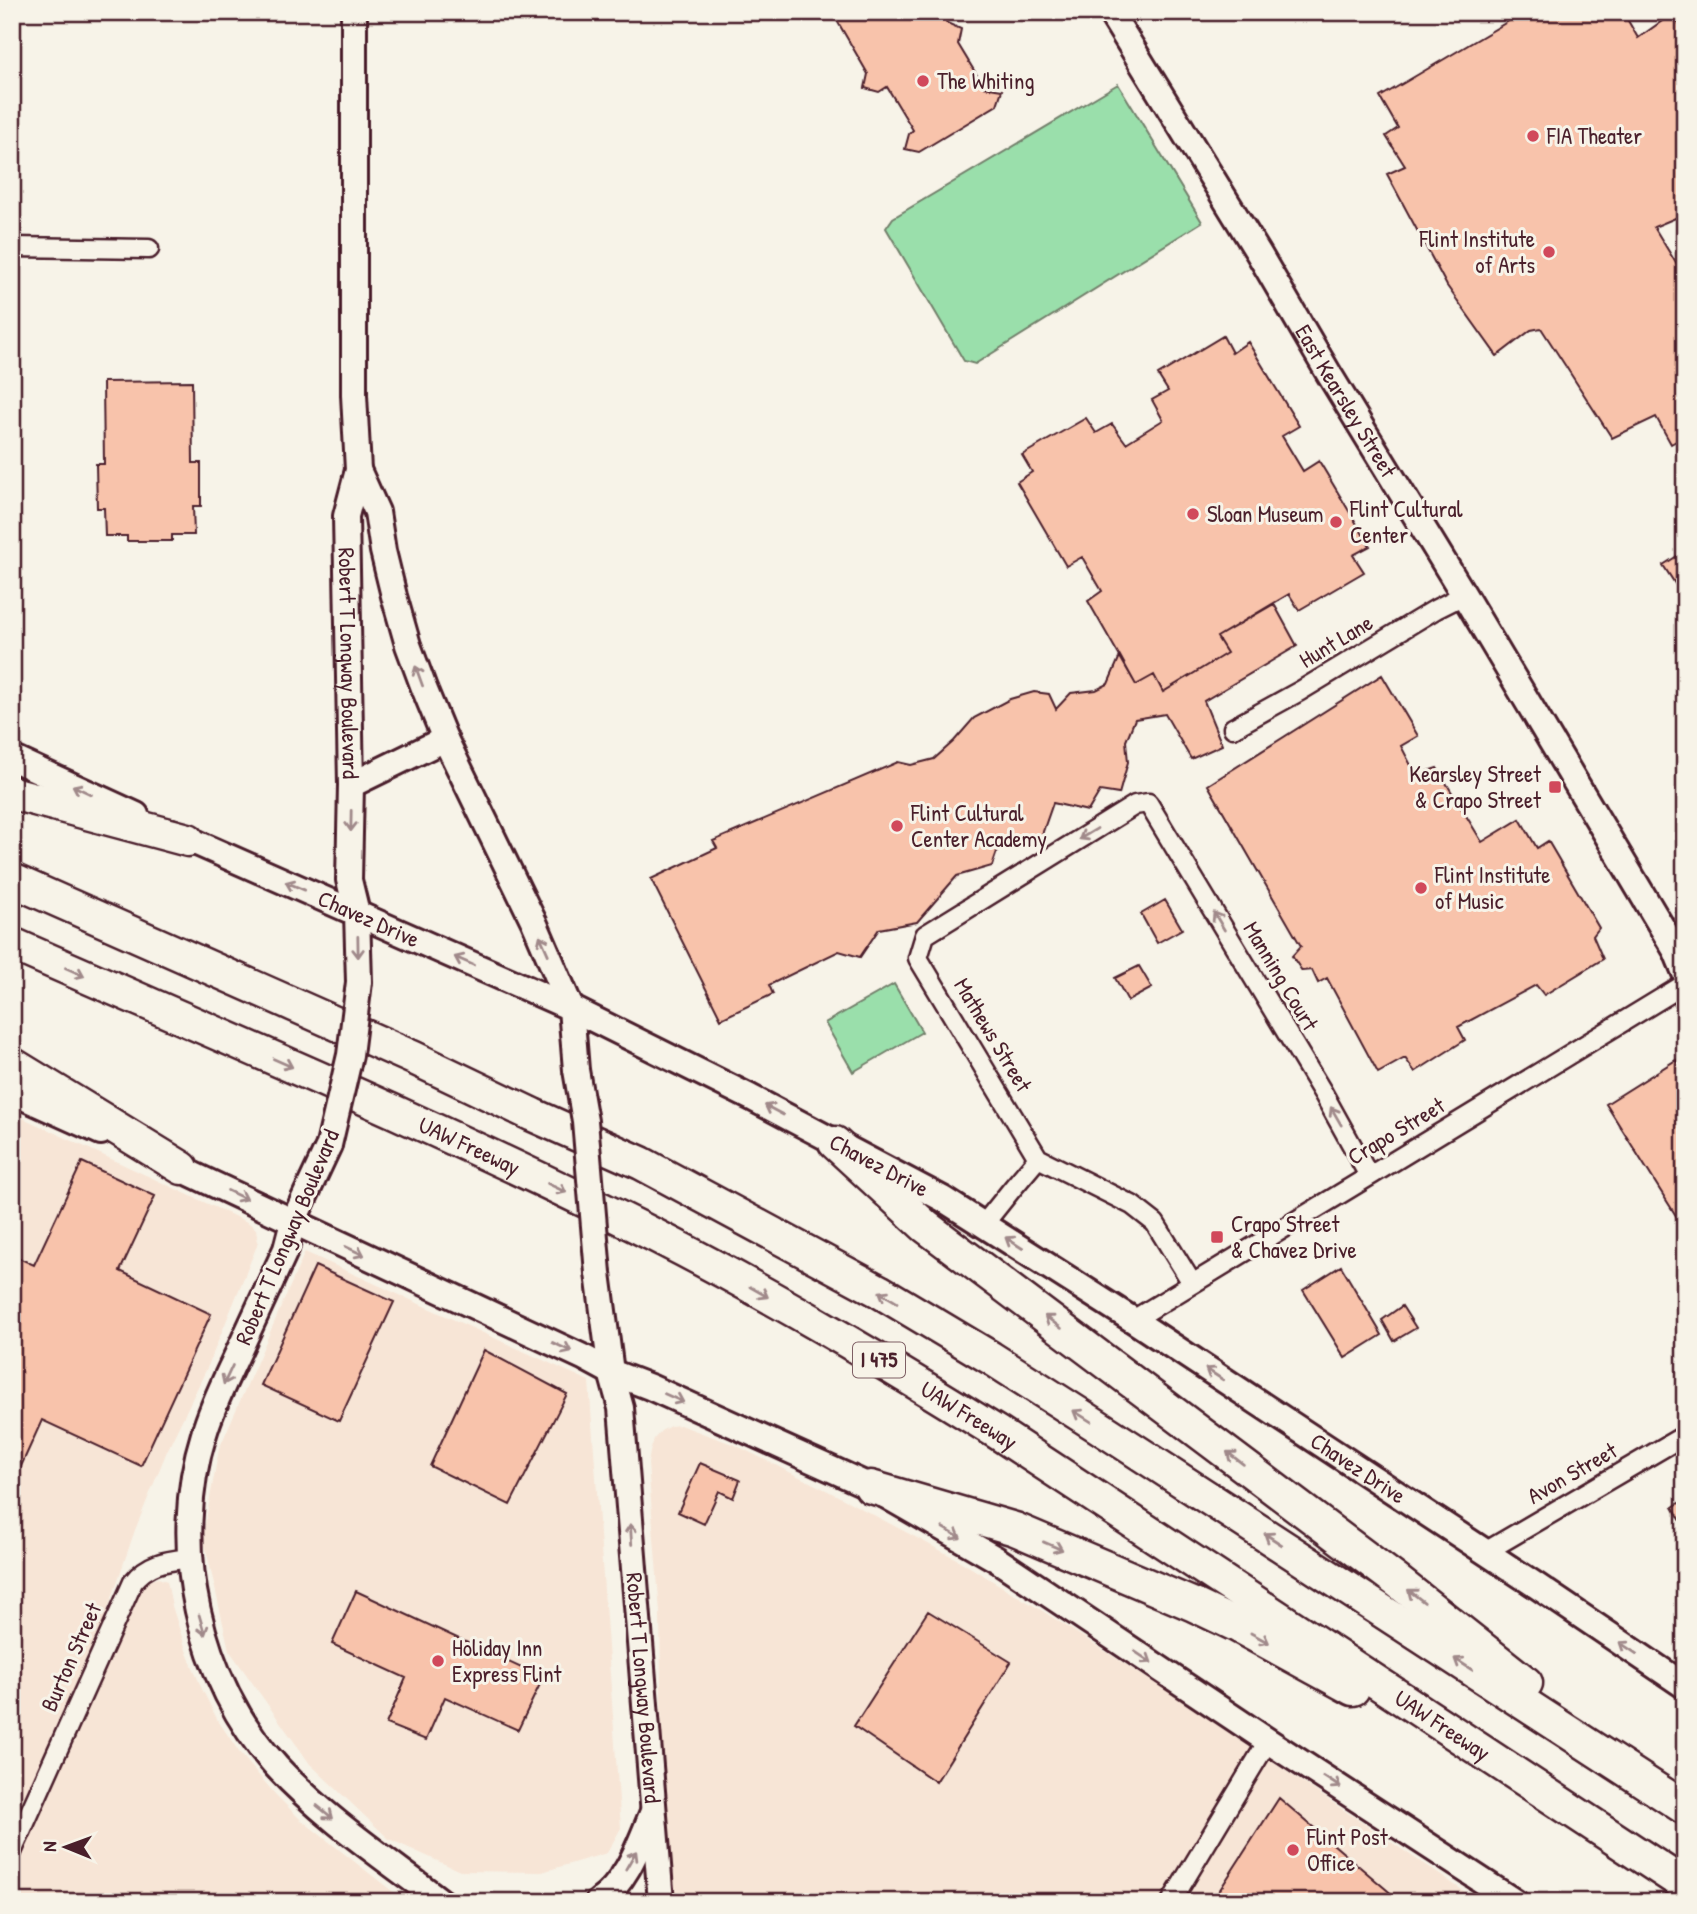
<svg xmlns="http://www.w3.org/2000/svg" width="1697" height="1914" font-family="'Patrick Hand',sans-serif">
<rect width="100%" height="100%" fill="#f7f3e8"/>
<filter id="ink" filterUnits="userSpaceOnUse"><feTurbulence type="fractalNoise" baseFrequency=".0143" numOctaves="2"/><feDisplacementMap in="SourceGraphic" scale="14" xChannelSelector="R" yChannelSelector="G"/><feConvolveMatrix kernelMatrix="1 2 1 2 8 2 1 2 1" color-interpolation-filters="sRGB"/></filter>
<g filter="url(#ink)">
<!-- built -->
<path fill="#f7e5d6" d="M12 1113 249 1223 256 1229 258 1243 208 1366 167 1451 135 1530 106 1615 124 1624 141 1587 149 1581 158 1578 167 1581 172 1606 187 1653 202 1689 217 1719 239 1752 275 1794 300 1819 406 1902H12Z
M305 1252 589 1381 621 1828 607 1853 542 1872 460 1871 389 1839 310 1764 229 1650 203 1536 219 1449Z
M680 1425 735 1445 834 1494 953 1557 1041 1610 1173 1695 1480 1902H673L662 1768 660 1612 648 1464 650 1452 654 1439 661 1431 670 1426Z"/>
<!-- green -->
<path fill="#9adfab" stroke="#727f6b" stroke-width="2" d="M1118 84 1202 222 975 364 964 361 886 228 893 218Z
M894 984 922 1032 853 1072 825 1023Z"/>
<!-- building -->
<path fill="#f8c3ab" stroke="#4a1f2b" stroke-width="2" d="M832 12H941L947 23 961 29 958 44 984 87 1002 90 997 105 919 152 905 149 909 134 913 130 887 87 879 92 865 88 868 74Z
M1524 12H1623L1638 38 1672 14 1685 33V214L1654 227 1685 278V436L1671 444 1656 417 1612 438 1541 328 1531 330 1497 356 1447 286 1387 174 1405 166 1386 136 1398 128 1380 97Z
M1223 336 1232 353 1248 342 1299 426 1282 436 1303 471 1319 461 1370 546 1353 555 1364 572 1299 610 1289 594 1217 637 1227 653 1163 692 1154 675 1136 685 1088 601 1102 591 1082 557 1066 566 1017 482 1032 472 1022 455 1086 418 1096 433 1112 424 1126 443 1163 420 1152 400 1168 391 1158 375Z
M192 381 193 463H201V506H193L194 535H172V541H127V536H105L104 508H97L96 464H104L103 382Z
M1685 551V599L1663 565Z
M1274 604 1297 646 1204 701 1222 745 1191 759 1165 714 1135 719 1126 741 1128 762 1119 794 1100 791 1088 811 1053 803 1039 843 1001 840 992 866 957 876 917 922 879 929 860 957 839 951 769 985 773 994 721 1019 651 879 717 848 713 841 898 762 911 765 934 759 954 741 974 718 1010 699 1034 692 1049 694 1056 709 1071 693 1096 690 1108 684 1120 656 1136 685 1154 675 1163 692 1227 653 1217 637Z
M1382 675 1418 736 1401 746 1416 775 1437 768 1482 842 1520 819 1537 848 1548 841 1599 928 1593 936 1603 959 1544 995 1536 985 1458 1027 1465 1040 1415 1072 1405 1058 1378 1073 1327 978 1318 983 1312 970 1302 971 1292 956 1301 946 1208 785Z
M1165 900 1182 929 1157 943 1141 914Z
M1139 966 1152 988 1128 1001 1115 978Z
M1676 1060 1685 1075V1230L1606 1104Z
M82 1162 155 1196 120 1271 211 1314 141 1466 42 1420 12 1486V1255L34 1265Z
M315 1266 394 1302 339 1421 261 1385Z
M1341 1266 1382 1335 1345 1358 1303 1290Z
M1402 1306 1416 1328 1394 1341 1382 1320Z
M484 1350 567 1394 510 1505 430 1466Z
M700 1463 740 1480 733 1498 719 1491 704 1524 678 1512Z
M1685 1499V1528L1673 1507Z
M356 1591 543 1678 518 1730 445 1697 426 1740 386 1724 406 1678 332 1644Z
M928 1611 1011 1662 936 1782 854 1726Z
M1279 1798 1401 1902H1212Z"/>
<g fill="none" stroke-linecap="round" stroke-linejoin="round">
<!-- street casing -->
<g stroke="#4a1f2b" stroke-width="23">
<path id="street" d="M12 247 149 249
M1233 728 1300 691 1436 609 1464 595
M984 1224 1012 1189 1038 1158
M1192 1283 1155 1223 1132 1205 1038 1158 918 958 925 935 1135 805 1148 803 1323 1093 1369 1176
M1133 1320 1685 984
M1485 1552 1685 1435
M12 1852 133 1582C149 1562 167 1561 191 1558
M1171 1902 1268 1741"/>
</g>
<!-- secondary casing -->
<g stroke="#4a1f2b" stroke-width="30">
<g id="secondary">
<path id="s1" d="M354 12V395L358 470 346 516 351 785 349 880 357 913 359 982"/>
<path id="s2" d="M1110 12 1259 254 1329 374 1464 595 1676 951 1685 973"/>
<path d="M358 470 377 512 383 551 394 596 408 645 424 688 445 739 534 922 571 1008 576 1070"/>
<path d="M12 758 136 815"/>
<path d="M351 785 445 739"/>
<path id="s3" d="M172 832 571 1008 750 1097 943 1199 1133 1320 1537 1586 1685 1686"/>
<path d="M12 1092 101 1132"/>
<path d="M329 1145 293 1222 286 1249C270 1284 253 1320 237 1355 225 1381 212 1406 204 1434 169 1545 198 1681 277 1767 325 1819 386 1859 442 1902"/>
<path d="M166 1162 585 1358 611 1372 650 1387 871 1487 996 1559 1268 1741 1515 1902"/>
<path id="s4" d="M598 1273 611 1372 621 1408 661 1902"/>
<path d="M598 1902C627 1882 639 1845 652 1814"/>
</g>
</g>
<!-- highway casing -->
<g stroke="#4a1f2b" stroke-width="37">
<g id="highway">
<path d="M12 793 188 840"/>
<path d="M12 880 414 1058 533 1115 641 1163 879 1291 991 1358 1096 1425 1685 1808"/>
<path id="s5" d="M12 944C228 1039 447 1130 658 1237 774 1296 887 1364 998 1433L1685 1885"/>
<path d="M12 1064 182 1168"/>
<path d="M835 1143 925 1226 1397 1581 1526 1683"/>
<path d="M871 1487 1015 1529 1194 1605 1236 1625 1353 1689"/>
</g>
</g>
<!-- street -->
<use href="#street" stroke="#f7f3e8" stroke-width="18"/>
<!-- secondary -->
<use href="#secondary" stroke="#f7f3e8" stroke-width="24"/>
<!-- highway -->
<use href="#highway" stroke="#f7f3e8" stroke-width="32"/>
<!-- secondary-bridge casing -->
<g stroke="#4a1f2b" stroke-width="30" stroke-linecap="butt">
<path id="secondary-bridge" d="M576 1070 585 1121 598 1273
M329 1145 350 1055 359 982"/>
</g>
<!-- secondary-bridge -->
<use href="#secondary-bridge" stroke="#f7f3e8" stroke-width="24"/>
</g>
<!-- one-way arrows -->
<defs><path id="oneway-shaft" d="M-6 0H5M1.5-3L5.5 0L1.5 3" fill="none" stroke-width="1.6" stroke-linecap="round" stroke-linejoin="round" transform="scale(1.75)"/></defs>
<g stroke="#a0898a">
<use href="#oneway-shaft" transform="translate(419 676) rotate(-110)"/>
<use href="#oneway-shaft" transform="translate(82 790) rotate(-155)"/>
<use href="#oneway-shaft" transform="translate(351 821) rotate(91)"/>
<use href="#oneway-shaft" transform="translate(1088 834) rotate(149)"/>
<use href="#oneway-shaft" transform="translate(295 886) rotate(-157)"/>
<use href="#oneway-shaft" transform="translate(1219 921) rotate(-121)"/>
<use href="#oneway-shaft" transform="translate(544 945) rotate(-114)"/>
<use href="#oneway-shaft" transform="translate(358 947) rotate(89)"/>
<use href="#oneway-shaft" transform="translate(464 961) rotate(-156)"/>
<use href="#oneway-shaft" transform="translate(75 972) rotate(24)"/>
<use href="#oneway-shaft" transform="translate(283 1063) rotate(24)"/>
<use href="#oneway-shaft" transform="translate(774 1110) rotate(-152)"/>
<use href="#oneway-shaft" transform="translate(1336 1116) rotate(-120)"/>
<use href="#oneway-shaft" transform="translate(557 1188) rotate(26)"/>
<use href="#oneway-shaft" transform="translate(237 1195) rotate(26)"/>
<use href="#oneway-shaft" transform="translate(1014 1243) rotate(-147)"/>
<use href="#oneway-shaft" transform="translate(355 1251) rotate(25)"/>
<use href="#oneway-shaft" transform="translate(759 1292) rotate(30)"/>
<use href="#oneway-shaft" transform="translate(888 1297) rotate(-149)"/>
<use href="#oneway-shaft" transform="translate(1053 1322) rotate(-143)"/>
<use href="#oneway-shaft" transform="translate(562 1347) rotate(25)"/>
<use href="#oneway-shaft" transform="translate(1214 1374) rotate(-147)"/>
<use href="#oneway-shaft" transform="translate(228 1375) rotate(115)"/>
<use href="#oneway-shaft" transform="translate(674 1398) rotate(24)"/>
<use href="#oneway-shaft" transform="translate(1082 1416) rotate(-148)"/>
<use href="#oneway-shaft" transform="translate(1235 1458) rotate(-143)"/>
<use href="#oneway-shaft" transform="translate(952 1533) rotate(30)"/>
<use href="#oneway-shaft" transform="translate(631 1534) rotate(-94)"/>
<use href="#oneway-shaft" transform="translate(1273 1539) rotate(-147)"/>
<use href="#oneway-shaft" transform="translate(1053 1546) rotate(23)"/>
<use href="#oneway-shaft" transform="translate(1416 1596) rotate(-142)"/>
<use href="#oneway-shaft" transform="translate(202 1625) rotate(74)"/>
<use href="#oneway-shaft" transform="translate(1260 1638) rotate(29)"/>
<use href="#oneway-shaft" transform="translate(1628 1648) rotate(-146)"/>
<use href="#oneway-shaft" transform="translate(1143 1657) rotate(34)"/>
<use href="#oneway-shaft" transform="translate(1463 1664) rotate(-147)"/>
<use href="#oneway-shaft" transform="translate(1332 1782) rotate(33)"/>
<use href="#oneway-shaft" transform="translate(325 1812) rotate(39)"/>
<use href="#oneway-shaft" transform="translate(631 1860) rotate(-60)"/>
</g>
</g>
<!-- markers -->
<g fill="#d1495b" stroke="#f7f3e8" stroke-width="2.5">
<circle cx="923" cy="81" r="7"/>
<circle cx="1533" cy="136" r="7"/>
<circle cx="1549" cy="252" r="7"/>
<circle cx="1193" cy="514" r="7"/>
<circle cx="1336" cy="522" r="7"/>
<rect x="1548" y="780" width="14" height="14" rx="3.5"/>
<circle cx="897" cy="826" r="7"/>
<circle cx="1421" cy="888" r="7"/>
<rect x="1210" y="1230" width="14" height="14" rx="3.5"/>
<circle cx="438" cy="1661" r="7"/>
<circle cx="1293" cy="1850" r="7"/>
</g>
<g text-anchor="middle" stroke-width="6" stroke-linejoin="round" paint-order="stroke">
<!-- shield labels -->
<rect fill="#f7f3e8" stroke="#7e5f64" stroke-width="2" x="853" y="1342.5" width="52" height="35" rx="5"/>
<g font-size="21" font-weight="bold" fill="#4a1f2b">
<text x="879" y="1367">I 475</text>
</g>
<!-- poi labels -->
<g font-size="23" fill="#4a1f2b" stroke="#f7f3e8" text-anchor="start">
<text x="937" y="89">The Whiting</text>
<text x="1547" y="144">FIA Theater</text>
<text x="1535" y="247" text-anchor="end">Flint Institute<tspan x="1535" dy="26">of Arts</tspan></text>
<text x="1350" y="517">Flint Cultural<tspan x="1350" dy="26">Center</tspan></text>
<text x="1207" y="522">Sloan Museum</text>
<text x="1541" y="782" text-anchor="end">Kearsley Street<tspan x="1541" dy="26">&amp; Crapo Street</tspan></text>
<text x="911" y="821">Flint Cultural<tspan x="911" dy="26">Center Academy</tspan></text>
<text x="1435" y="883">Flint Institute<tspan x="1435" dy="26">of Music</tspan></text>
<text x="1231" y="1232">Crapo Street<tspan x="1231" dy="26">&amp; Chavez Drive</tspan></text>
<text x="452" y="1656">Holiday Inn<tspan x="452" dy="26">Express Flint</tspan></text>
<text x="1307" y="1845">Flint Post<tspan x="1307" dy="26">Office</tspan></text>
</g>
<!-- street labels -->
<g font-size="23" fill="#4a1f2b" stroke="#f7f3e8">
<text dy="8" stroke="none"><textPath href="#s2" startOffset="455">East Kearsley Street</textPath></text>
<text transform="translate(1336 641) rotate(-31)" y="8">Hunt Lane</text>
<text dy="8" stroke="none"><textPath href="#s1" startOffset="653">Robert T Longway Boulevard</textPath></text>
<text dy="8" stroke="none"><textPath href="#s3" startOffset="215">Chavez Drive</textPath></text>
<text transform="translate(1281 976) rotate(59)" y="8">Manning Court</text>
<text transform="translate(993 1035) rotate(59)" y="8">Mathews Street</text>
<text transform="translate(1396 1131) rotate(-31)" y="8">Crapo Street</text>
<text dy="8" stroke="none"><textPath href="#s5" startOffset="500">UAW Freeway</textPath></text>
<text dy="8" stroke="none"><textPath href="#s3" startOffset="782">Chavez Drive</textPath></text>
<text transform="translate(287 1237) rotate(-67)" y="8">Robert T Longway Boulevard</text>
<text dy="8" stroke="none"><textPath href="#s5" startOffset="1068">UAW Freeway</textPath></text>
<text dy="8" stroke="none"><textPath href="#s3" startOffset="1349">Chavez Drive</textPath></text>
<text transform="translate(1572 1473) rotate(-30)" y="8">Avon Street</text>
<text transform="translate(71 1657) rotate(-66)" y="8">Burton Street</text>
<text dy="8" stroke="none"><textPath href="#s4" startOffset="418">Robert T Longway Boulevard</textPath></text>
<text dy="8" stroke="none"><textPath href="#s5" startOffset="1634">UAW Freeway</textPath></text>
</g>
</g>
<!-- margin -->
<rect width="1697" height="1914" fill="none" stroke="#f7f3e8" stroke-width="42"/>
<rect x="21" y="21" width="1655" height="1872" fill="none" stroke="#4a1f2b" stroke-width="2.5" filter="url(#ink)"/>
<!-- north arrow -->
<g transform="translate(66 1847) rotate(271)" stroke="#f7f3e8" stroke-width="5" paint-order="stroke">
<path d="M0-5L12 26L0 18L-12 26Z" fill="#4a1f2b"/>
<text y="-10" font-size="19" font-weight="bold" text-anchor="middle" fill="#4a1f2b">N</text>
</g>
</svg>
